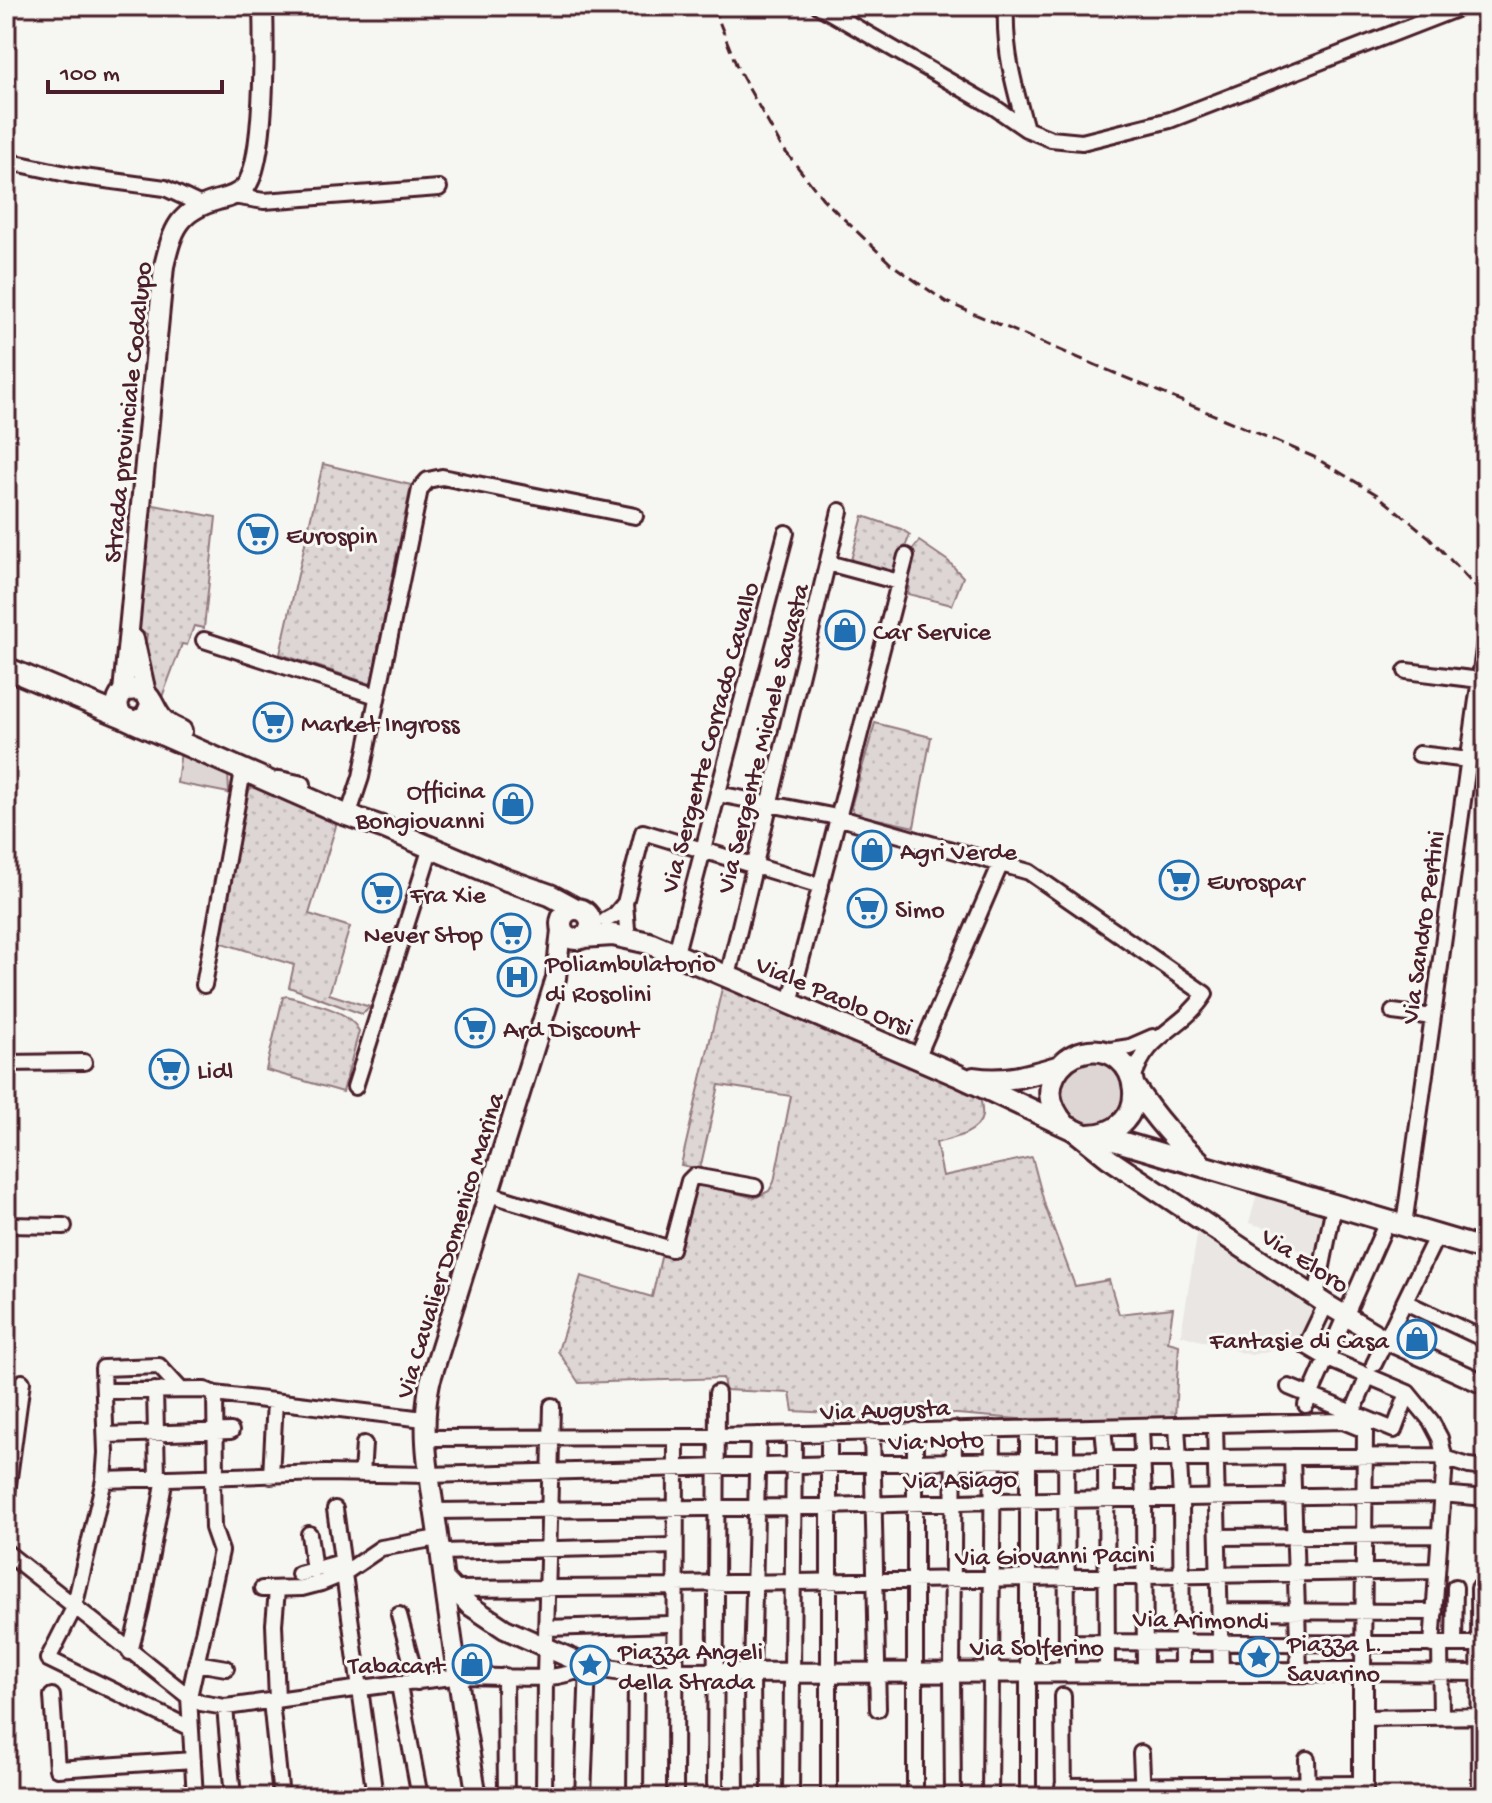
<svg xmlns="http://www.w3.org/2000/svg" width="1492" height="1803" font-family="'Gochi Hand',sans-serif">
<defs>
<pattern id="grass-dots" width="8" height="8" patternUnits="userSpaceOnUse" patternTransform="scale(2)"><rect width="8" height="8" fill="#ddd6d5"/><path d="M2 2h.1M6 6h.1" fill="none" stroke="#bfb7b7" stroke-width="1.8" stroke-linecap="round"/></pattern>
</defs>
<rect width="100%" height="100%" fill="#f6f6f2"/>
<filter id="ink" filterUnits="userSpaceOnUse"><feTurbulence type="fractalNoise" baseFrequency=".0125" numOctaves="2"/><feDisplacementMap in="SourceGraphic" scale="16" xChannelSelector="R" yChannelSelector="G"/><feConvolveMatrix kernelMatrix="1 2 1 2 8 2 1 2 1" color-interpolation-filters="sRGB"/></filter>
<g filter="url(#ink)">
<!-- built -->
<path fill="#e9e6e3" d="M1258 1191 1327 1212 1321 1256 1278 1245 1281 1232 1249 1223Z
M1198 1230 1320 1306 1305 1342 1251 1355 1181 1335Z"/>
<!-- grass -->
<path fill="url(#grass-dots)" stroke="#947a80" stroke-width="2" d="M323 464 411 485 371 684 280 654Z
M154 505 216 517 204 628 194 626 187 645 182 644 159 705 169 711 165 719 162 717 144 654 147 634 137 631 148 507Z
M863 516 901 529 910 535 893 576 833 558 834 556 851 560Z
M919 541 948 561 963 577 952 605 908 594 912 550Z
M875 723 931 737 914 827 855 814 851 807Z
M256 784 339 816 309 914 350 927 329 994 370 1007 362 1014 289 987 294 965 219 942 249 790Z
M723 984 980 1096C981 1102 983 1111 982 1116 979 1134 950 1139 936 1143L943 1176 1032 1157 1045 1206 1075 1286 1109 1280 1119 1314 1173 1308 1168 1342 1179 1345 1175 1418 1018 1419 957 1414H867L864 1425 861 1421H835L832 1413 793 1411 790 1393 725 1390 723 1378 579 1383 558 1351 581 1276 652 1297 662 1253 676 1257 696 1183 755 1198 769 1191 774 1182 791 1096 719 1085 700 1169 681 1165Z
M287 996C309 1003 348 1008 359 1031L343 1092 266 1070 283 997Z"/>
<!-- garden -->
<path fill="#ddd6d5" stroke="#947a80" stroke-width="2" d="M181 751 228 771 229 793 177 783Z
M1060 1093a33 33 0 1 1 66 0a33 33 0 1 1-66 0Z"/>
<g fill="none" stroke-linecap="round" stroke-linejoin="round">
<!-- minor casing -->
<g stroke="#4a1f2b" stroke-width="20">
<path id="minor" d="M819 6 994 107 1026 129 1051 139 1082 142 1170 120 1464 6
M1006 6C1004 51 1014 86 1026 129
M6 161 76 176 165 188 201 205
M233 196 264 201 439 188
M828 563 899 582
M204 640 377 696
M1406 671 1480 680
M1419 754 1469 760
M280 779 303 784
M718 794 837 817 1029 872 1205 994C1181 1032 1146 1032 1133 1080
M348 816 361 777 420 489 428 480 442 477 635 516
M606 920 615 915 625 903
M627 929 625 903 643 832 821 886
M676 953 786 533
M728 976 840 511
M204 985 243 771
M790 1003 906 556
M1393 1012 1433 1017
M1104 1051 1130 1047 1153 1037
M917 1058 1001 863
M6 1063 84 1062
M355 1087 431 847
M489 1194 671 1249 689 1181 694 1176 755 1187
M6 1225 64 1226
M1404 1225 1486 635
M1316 1297 1334 1205
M1405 1302 1486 1340
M1326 1304 1306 1346 1328 1359 1408 1393 1431 1421 1440 1438 1445 1460 1432 1645
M1374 1364 1437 1235
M1289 1387 1394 1430 1408 1393
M155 1390 157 1477
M181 1390 159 1366 103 1368 106 1453 104 1480 74 1608 48 1659 190 1728
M104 1391 205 1390 215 1394 424 1419
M215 1394 216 1477
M1306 1405 1382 1233
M1352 1414 1368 1376
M1177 1425 1181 1498 1182 1671
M1215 1426 1221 1671
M1141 1427 1144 1499 1145 1672
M1066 1428 1067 1672
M1103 1428 1106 1459 1107 1672
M872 1431 878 1709
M106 1435 231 1431
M425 1438 676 1437 1343 1421 1365 1430 1363 1672 1486 1673
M1292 1457 1299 1672
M362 1474 364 1444
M271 1476 275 1401
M104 1480 325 1473 428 1475 954 1461 1292 1457 1437 1456 1469 1466 1486 1468
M6 1500 22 1382
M335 1509 375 1797
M435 1511 793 1507 993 1501 1442 1494 1486 1498
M1485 1531H1486
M309 1534 314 1571
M1219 1537 1440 1535
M6 1552 189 1697 201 1703 225 1707C302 1697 379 1684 455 1677 497 1673 550 1687 588 1666L583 1797
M440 1552 674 1546
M299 1574 342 1562
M675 1584 1436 1571
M1479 1588 1480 1797
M262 1589 302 1588 321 1583 343 1574 381 1548 438 1538
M452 1589 669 1587
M277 1590 274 1624 277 1700
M1220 1611 1435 1612
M399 1615 417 1682
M547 1628 668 1624
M1067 1642 1479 1644
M1454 1644 1455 1587
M1440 1645 1441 1715
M130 1652 141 1608 165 1478
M196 1663 226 1668
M505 1676 506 1797
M399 1685 420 1797
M52 1696 57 1769 193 1760
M1063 1696 1064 1797
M271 1701 281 1797
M225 1707 233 1797
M1362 1718 1486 1716
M1141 1753 1143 1797
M1307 1759 1308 1797
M1063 1786 1363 1784
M195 1797 189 1697 221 1551 213 1528 212 1478
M544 1797 545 1676 552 1406
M635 1797 636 1673
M675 1797 676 1437
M715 1797 717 1393
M753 1797 752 1672 758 1435
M791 1797 794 1435
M829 1797V1433
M915 1797V1430
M953 1797 952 1672 954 1429
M990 1797 993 1429
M1028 1797V1428"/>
</g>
<!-- tertiary casing -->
<g stroke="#4a1f2b" stroke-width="24">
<path id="tertiary" d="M134 639 146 693
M123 692 164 266C173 229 178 211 218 200 228 198 238 195 245 187 266 164 264 41 263 6
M1074 1131 1108 1158 1326 1304 1386 1340 1486 1385
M444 1579 469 1605 505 1629 588 1666 636 1673 1363 1672V1797
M477 1797C462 1710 449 1622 438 1535 431 1483 419 1434 430 1382L556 978 562 920"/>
</g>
<!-- secondary casing -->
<g stroke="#4a1f2b" stroke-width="26">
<path id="secondary" d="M6 668 121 716
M151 705 146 717 134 722 121 716C115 706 117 697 126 690L140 689C160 703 150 719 181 731
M134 722 341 813 385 828 507 880 550 895 576 909
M561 924a15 15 0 1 1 30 0a15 15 0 1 1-30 0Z
M582 937 613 935 649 943 957 1075 1085 1135C1158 1137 1143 1038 1083 1052 1071 1055 1061 1063 1055 1074 1045 1093 1052 1110 1065 1125
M974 1078C1005 1083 1030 1075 1060 1066
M1135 1088C1153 1115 1172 1139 1198 1160
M1097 1135 1486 1250"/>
</g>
<!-- minor -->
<use href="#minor" stroke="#f6f6f2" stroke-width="14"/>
<!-- tertiary -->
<use href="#tertiary" stroke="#f6f6f2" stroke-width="18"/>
<!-- secondary -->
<use href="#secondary" stroke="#f6f6f2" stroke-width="20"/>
<!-- rail -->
<path stroke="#4a1f2b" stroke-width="3" stroke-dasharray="12 6" stroke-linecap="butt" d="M713 6 738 69 781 146 823 199 891 264 946 302 1314 457 1376 494 1429 537 1486 598"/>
</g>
</g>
<!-- icons -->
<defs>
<g id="supermarket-ring" transform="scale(2)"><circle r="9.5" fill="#f6f6f2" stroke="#1f6fb2" stroke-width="1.5"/><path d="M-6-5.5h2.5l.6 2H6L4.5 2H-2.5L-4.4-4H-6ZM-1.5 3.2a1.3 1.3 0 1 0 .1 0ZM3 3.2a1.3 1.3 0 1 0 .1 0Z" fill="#1f6fb2"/></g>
<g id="shop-ring" transform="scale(2)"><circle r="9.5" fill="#f6f6f2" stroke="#1f6fb2" stroke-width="1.5"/><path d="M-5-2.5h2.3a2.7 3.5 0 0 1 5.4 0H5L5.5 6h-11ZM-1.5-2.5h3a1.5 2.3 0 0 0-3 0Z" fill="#1f6fb2"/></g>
<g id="hospital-ring" transform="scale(2)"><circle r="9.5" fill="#f6f6f2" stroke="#1f6fb2" stroke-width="1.5"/><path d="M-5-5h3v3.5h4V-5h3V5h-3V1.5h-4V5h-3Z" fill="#1f6fb2"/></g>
<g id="sight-ring" transform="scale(2)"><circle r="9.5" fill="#f6f6f2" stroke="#1f6fb2" stroke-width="1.5"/><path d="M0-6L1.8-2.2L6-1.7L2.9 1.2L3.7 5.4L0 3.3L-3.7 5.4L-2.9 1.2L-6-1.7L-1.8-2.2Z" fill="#1f6fb2"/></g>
</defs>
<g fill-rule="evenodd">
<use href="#supermarket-ring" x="258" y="534"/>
<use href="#shop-ring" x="845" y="630"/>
<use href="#supermarket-ring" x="273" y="722"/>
<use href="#shop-ring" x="513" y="804"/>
<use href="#shop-ring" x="872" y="850"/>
<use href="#supermarket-ring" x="1179" y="880"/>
<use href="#supermarket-ring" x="382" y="893"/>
<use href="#supermarket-ring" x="867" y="908"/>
<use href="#supermarket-ring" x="511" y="933"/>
<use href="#hospital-ring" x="517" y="977"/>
<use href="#supermarket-ring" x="475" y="1028"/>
<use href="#supermarket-ring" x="169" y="1069"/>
<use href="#shop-ring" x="1417" y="1339"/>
<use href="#sight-ring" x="1259" y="1657"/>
<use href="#shop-ring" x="472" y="1664"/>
<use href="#sight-ring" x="590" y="1665"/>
</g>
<g text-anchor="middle" stroke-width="6" stroke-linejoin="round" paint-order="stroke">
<!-- street labels -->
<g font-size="26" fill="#4a1f2b" stroke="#f6f6f2">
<text transform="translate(126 412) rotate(-84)" y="9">Strada provinciale Codalupo</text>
<text transform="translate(708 737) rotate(-75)" y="9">Via Sergente Corrado Cavallo</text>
<text transform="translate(761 738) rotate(-76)" y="9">Via Sergente Michele Savasta</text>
<text transform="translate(1421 927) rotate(-82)" y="9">Via Sandro Pertini</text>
<text transform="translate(835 994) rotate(23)" y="9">Viale Paolo Orsi</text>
<text transform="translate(448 1245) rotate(-73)" y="9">Via Cavalier Domenico Marina</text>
<text transform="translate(1306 1259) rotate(33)" y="9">Via Eloro</text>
<text transform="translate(885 1408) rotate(-2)" y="9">Via Augusta</text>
<text transform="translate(936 1439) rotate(-2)" y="9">Via Noto</text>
<text transform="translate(960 1478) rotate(-1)" y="9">Via Asiago</text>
<text transform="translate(1055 1554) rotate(-1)" y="9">Via Giovanni Pacini</text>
<text transform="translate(1201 1618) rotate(1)" y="9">Via Arimondi</text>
<text x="1037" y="1655">Via Solferino</text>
</g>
<!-- poi labels -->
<g font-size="26" fill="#4a1f2b" stroke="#f6f6f2" text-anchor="start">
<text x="286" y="543">Eurospin</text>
<text x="873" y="639">Car Service</text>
<text x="301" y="731">Market Ingross</text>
<text x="485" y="798" text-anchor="end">Officina<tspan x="485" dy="30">Bongiovanni</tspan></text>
<text x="900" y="859">Agri Verde</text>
<text x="1207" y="889">Eurospar</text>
<text x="410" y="902">Fra Xie</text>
<text x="895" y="917">Simo</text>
<text x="483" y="942" text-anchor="end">Never Stop</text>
<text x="545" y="971">Poliambulatorio<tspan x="545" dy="30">di Rosolini</tspan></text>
<text x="503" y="1037">Ard Discount</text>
<text x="197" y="1078">Lidl</text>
<text x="1389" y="1348" text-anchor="end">Fantasie di Casa</text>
<text x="1287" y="1651">Piazza L.<tspan x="1287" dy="30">Savarino</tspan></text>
<text x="618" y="1659">Piazza Angeli<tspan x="618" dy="30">della Strada</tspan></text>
<text x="444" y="1673" text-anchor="end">Tabacart</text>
</g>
</g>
<!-- margin -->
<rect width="1492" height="1803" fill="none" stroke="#f6f6f2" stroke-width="32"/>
<rect x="16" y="16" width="1460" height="1771" fill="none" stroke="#4a1f2b" stroke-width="3" filter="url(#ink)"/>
<!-- scale -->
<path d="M48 80v12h174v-12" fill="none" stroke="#4a1f2b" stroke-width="4"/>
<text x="60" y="80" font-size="24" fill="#4a1f2b" stroke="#f6f6f2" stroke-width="6" paint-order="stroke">100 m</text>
</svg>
